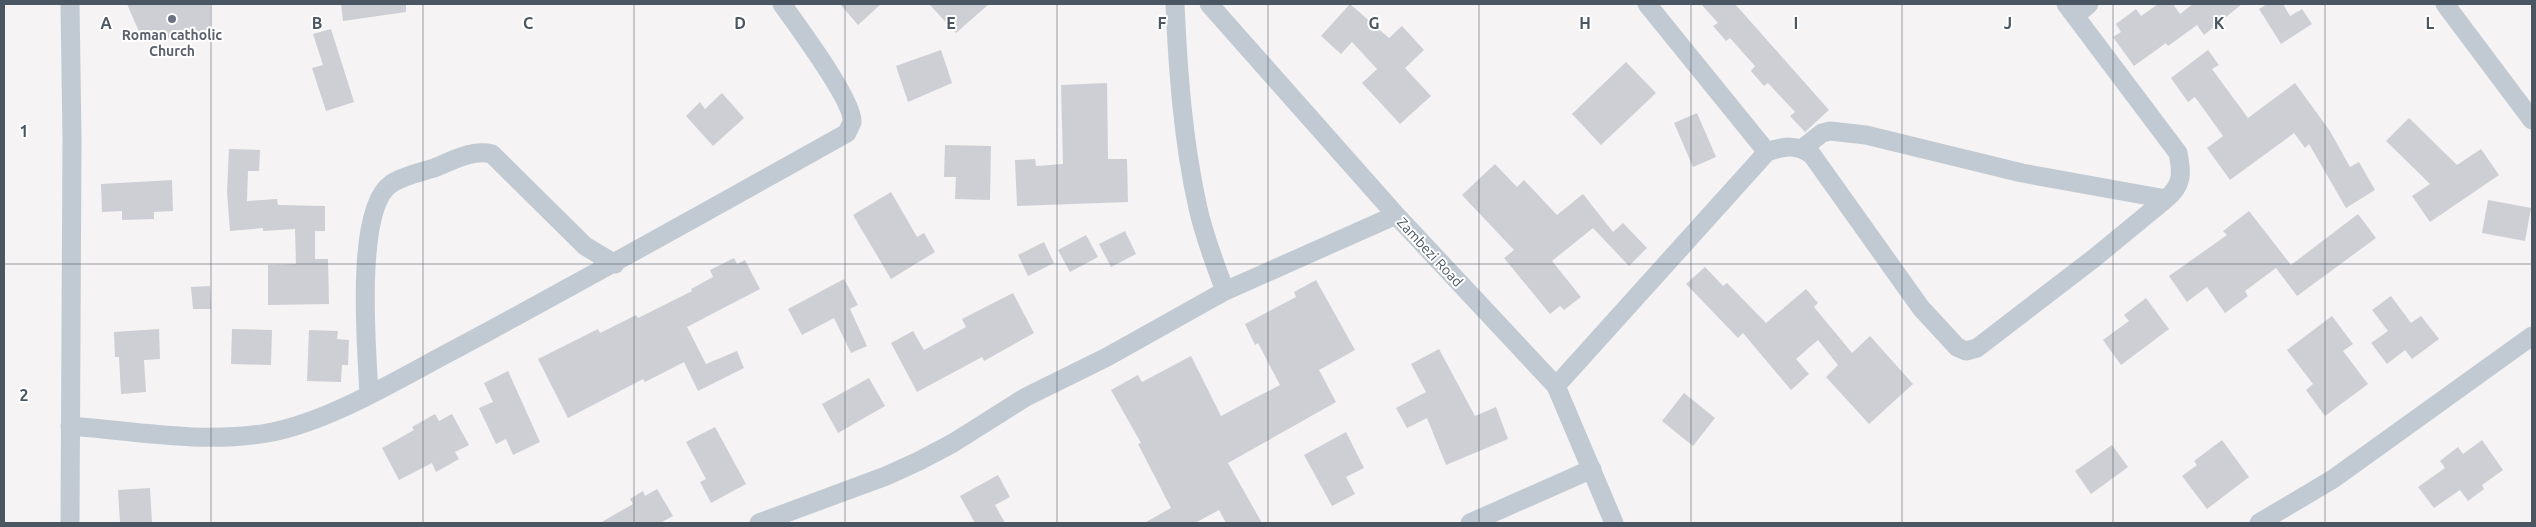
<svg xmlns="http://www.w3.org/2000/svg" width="2536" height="527" font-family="Ubuntu,sans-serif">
<rect width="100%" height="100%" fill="#f5f3f3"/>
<!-- building -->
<path fill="#cdcfd5" d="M127 4H210V34L181 40 140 34Z
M341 4H406V12L343 21Z
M840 4H881L858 25Z
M929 4H989L956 33Z
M1350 4 1389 38 1402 26 1424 50 1405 68 1431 96 1400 124 1362 83 1377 69 1352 42 1341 54 1321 36Z
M1701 4H1735L1829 110 1805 132 1790 116 1795 112 1768 83 1764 86 1751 71 1755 66 1730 38 1726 41 1713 26 1718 23Z
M2158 4H2173L2180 14 2193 4H2242L2204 35 2197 25 2168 46 2166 43 2134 66 2113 37 2121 32 2116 24 2136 9 2141 16Z
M2267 4H2283L2290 16 2302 9 2312 24 2281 44 2259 9Z
M331 29 354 102 326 111 312 68 323 65 313 34Z
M941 50 952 83 908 102 896 66Z
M2208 50 2219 65 2212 69 2248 118 2295 83 2330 131 2350 167 2359 162 2375 190 2346 208 2309 144 2305 148 2294 133 2230 180 2207 148 2223 136 2195 97 2188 102 2171 78Z
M1626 62 1656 93 1601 145 1572 114Z
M1107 83 1108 159H1127L1128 202 1017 206 1015 160 1035 159 1036 166 1063 164 1061 85Z
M722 93 744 118 713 146 686 116 700 102 705 109Z
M1697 113 1716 157 1693 167 1674 123Z
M2409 118 2457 165 2481 149 2499 175 2430 222 2412 196 2430 184 2386 141Z
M945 145 991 146 990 200 955 199 956 177H944Z
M229 149 260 150 259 171H248L247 201 277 199 278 205 325 206V231H315V259H328L329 304 268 305V265L296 264 295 229 263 231V228L230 231 227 192Z
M1495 164 1517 187 1524 180 1557 215 1583 194 1613 232 1623 223 1647 248 1629 266 1593 228 1552 261 1581 297 1564 310 1560 306 1550 314 1504 258 1514 250 1462 195Z
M172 180 173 211 154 212V219L122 220V211L102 212 101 184Z
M891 192 917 237 924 233 935 252 891 279 853 215Z
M2488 200 2531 208 2525 241 2482 233Z
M2249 211 2291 265 2358 214 2376 238 2297 296 2276 268 2245 291 2248 296 2225 313 2207 287 2187 302 2169 276 2227 235 2223 231Z
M1125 231 1136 254 1111 267 1099 244Z
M1086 235 1098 257 1070 272 1058 250Z
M1044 242 1054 263 1028 276 1018 255Z
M734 258 737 264 745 260 760 289 687 327 706 364 737 351 744 368 698 391 684 362 645 382 643 379 568 418 538 359 598 329 600 333 636 315 638 318 692 291 691 289 713 277 710 270Z
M1705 267 1723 286 1727 283 1766 323 1806 289 1818 303 1814 307 1852 353 1870 336 1913 384 1869 424 1826 377 1838 365 1818 340 1796 359 1809 374 1791 390 1743 333 1738 338 1686 284Z
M844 279 858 305 850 309 867 346 851 353 834 318 802 335 788 309Z
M1316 280 1355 350 1319 370 1336 402 1228 463 1262 523H1226L1219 510 1195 523H1144L1171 508 1138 444 1141 443 1111 390 1138 375 1142 382 1191 356 1221 416 1249 401 1280 385 1258 343 1255 345 1245 324 1296 297 1294 292Z
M210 286 211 309H193L191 287Z
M1013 293 1034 333 984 361 982 357 917 392 891 343 913 331 924 350 966 327 962 319Z
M2391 296 2411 323 2421 316 2439 339 2412 359 2405 350 2387 364 2371 343 2388 331 2372 310Z
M2146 298 2169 329 2121 365 2103 340 2129 321 2124 315Z
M2332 316 2353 344 2343 351 2368 384 2325 416 2306 390 2313 384 2287 350Z
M159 329 160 359 144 360 146 392 121 394 119 357H115L114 332Z
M232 329 272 330 271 365 231 364Z
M309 330 338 331 337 339 349 340 348 365H342L341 382 307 381Z
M1439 349 1475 416 1496 407 1508 439 1446 465 1427 418 1407 428 1396 408 1426 392 1411 364Z
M508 371 540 442 513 455 506 439 496 444 479 408 493 402 484 383Z
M869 378 885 406 838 433 822 404Z
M1684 393 1715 418 1693 446 1662 421Z
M435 414 439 421 452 414 469 445 455 452 459 459 436 472 432 463 399 480 382 448 414 430 412 427Z
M715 427 746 484 711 503 700 482 706 479 686 442Z
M1346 432 1364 468 1346 477 1355 494 1332 506 1304 455Z
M2222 440 2249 477 2207 509 2182 476 2197 465 2194 461Z
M2482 440 2503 470 2482 485 2484 489 2468 501 2460 490 2434 508 2418 487 2445 468 2440 461 2458 447 2463 454Z
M2112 445 2128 467 2091 494 2075 471Z
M998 475 1010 497 995 505 1005 523H975L960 496Z
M150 488 152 523H120L118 490Z
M657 489 673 516 660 523H600L633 504 630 499 643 491 645 496Z"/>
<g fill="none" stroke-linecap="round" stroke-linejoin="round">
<!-- minor -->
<path stroke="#c1cad2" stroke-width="19" d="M1175 4C1178 71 1183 142 1198 208 1204 236 1215 264 1225 291
M1209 4 1396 215 1556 386 1614 523
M1647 4 1767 152
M2445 4 2532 120
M2075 16 2089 4
M1803 148 1822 133 1830 131 1866 135 2022 173 2166 199
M1556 386 1767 152C1784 146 1797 144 1812 155L1921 308 1957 347 1966 351 1977 348 2093 259 2166 199C2183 185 2182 173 2178 153L2066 4
M369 394C367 352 354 209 391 184 402 176 421 172 434 168 452 161 472 149 492 154L585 246 615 264
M70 426C134 431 203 444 267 433 331 422 407 374 465 344 593 275 720 204 847 133 848 130 851 125 852 122 854 101 796 24 782 4
M70 523 72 139 70 4
M759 523 886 476 919 461 953 443 1026 397 1107 357 1225 291 1396 215
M1470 523 1592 469
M2259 523 2333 479 2532 336"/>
</g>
<!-- grid -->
<path fill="none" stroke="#4a5661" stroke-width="1" stroke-opacity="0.55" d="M211 4V523M423 4V523M634 4V523M845 4V523M1057 4V523M1268 4V523M1479 4V523M1691 4V523M1902 4V523M2113 4V523M2325 4V523M4 264H2532"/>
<!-- markers -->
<circle fill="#6b7280" stroke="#fff" stroke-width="2" cx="172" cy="19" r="5"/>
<g text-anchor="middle" stroke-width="4" stroke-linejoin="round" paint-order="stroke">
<!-- worship labels -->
<g font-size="14" font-weight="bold" fill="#5b616d" stroke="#fff">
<text x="172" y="40">Roman catholic<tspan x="172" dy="16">Church</tspan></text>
</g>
<!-- street labels -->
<g font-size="14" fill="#4a5661" stroke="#fff">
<text transform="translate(1430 252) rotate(47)" y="5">Zambezi Road</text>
</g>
</g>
<g font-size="16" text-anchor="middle" font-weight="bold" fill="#4a5661" stroke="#fff" stroke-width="4" stroke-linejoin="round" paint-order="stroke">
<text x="106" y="29">A</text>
<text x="317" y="29">B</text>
<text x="528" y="29">C</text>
<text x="740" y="29">D</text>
<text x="951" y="29">E</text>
<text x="1162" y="29">F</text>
<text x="1374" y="29">G</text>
<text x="1585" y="29">H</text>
<text x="1796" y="29">I</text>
<text x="2008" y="29">J</text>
<text x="2219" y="29">K</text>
<text x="2430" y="29">L</text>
<text x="24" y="137">1</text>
<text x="24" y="401">2</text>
</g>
<!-- border -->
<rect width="2536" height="527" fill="none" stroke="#4a5661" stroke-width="10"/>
</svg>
